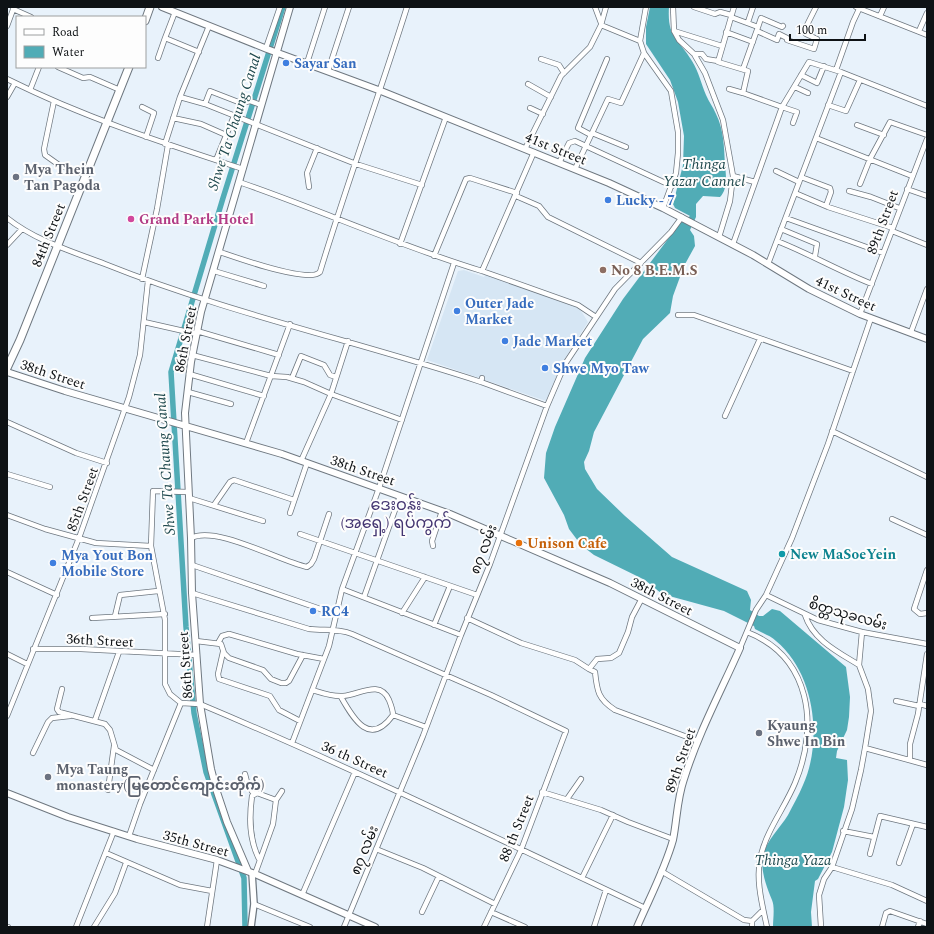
<svg xmlns="http://www.w3.org/2000/svg" width="934" height="934" font-family="Spectral,'Noto Sans Myanmar',serif">
<rect width="100%" height="100%" fill="#e8f2fb"/>
<!-- built -->
<path fill="#d6e6f4" d="M464 270 484 277 486 273 578 306 588 322 562 363 546 401 427 360 458 271Z"/>
<!-- water -->
<path fill="#51acb6" d="M650 7H669C667 38 678 38 692 61 699 72 701 84 706 95 709 102 713 107 716 114 724 130 724 147 725 165 726 175 728 189 720 197L703 196 696 204V217L690 230 694 236 695 246 684 266 673 296 670 313 643 339 594 432 589 451 584 462 585 469 597 489 625 516 672 557 747 591 751 600 750 610 759 616H763L772 609 780 611 846 667 850 697 849 717 847 730 837 751 836 758 847 760 848 780 844 807 832 852 818 879 815 881 811 912 812 927H773C773 919 775 907 772 900 767 888 760 870 763 856 766 841 780 828 788 815 793 805 799 795 803 785 823 741 815 673 776 641 771 636 762 633 755 629L754 626 724 611 662 594 645 580 594 555 581 545 569 529 564 515 544 478 546 453 555 427 585 358 623 299 680 223 690 216 675 208 673 204 683 165 684 136 678 102 670 80 646 44V27Z"/>
<g fill="none" stroke-linecap="round" stroke-linejoin="round">
<!-- canal -->
<path stroke="#51acb6" stroke-width="5.5" d="M245 927 244 878 206 772 194 713 186 627 171 372 223 198 283 7"/>
<!-- minor casing -->
<g stroke="#6f7880" stroke-width="6">
<path id="minor" d="M595 7 601 23
M646 7 640 41 644 53 671 91 678 132V153L676 173 663 208
M673 7 674 31 679 40 694 54 705 73 723 120 733 176
M694 7 715 14 720 12 731 15
M734 7 718 62 748 71 743 93 782 107
M856 7 927 35
M13 9 31 17
M175 12 165 38 199 52
M880 16 884 7
M731 17 758 27 743 69
M748 22 753 7
M601 25 640 41
M7 26 14 7
M758 27 761 18 782 27 783 26
M674 31 722 46
M757 31 777 40 779 34 787 38V40L814 49 817 39 806 34 804 31 816 7
M919 31 927 13
M726 32 753 42
M266 48 280 7
M694 54H702L706 59 718 61
M158 58 165 38
M541 59 559 65 564 73
M307 63 325 7
M58 67 83 78 90 77 120 90
M836 70 853 22 860 7
M328 71 349 7
M801 75 817 83 824 66
M7 79C83 117 163 143 243 169
M528 84 551 97
M795 87 808 93
M729 89 743 93
M30 90 39 67
M7 97 15 83
M180 97 205 104 356 164 422 185
M54 101 44 149 45 155 59 165 86 175
M205 104 210 91 241 103 250 101 261 105
M828 105 846 111 860 80
M142 107 154 113 146 137
M782 107 797 112 793 123
M530 108 543 114
M173 118 201 124 226 135
M857 125 884 135
M592 133 626 147
M591 135 578 128 607 59
M816 138 912 176
M165 144 180 97 209 26
M525 149 561 76 590 47 601 25 606 7
M216 160 234 116
M559 163 569 143 575 141 672 186
M575 169 608 99 621 103 644 53
M776 171 799 182
M801 177 830 188 831 192 826 206
M239 182C321 210 399 246 482 271L534 152
M860 184 870 159 890 122 927 135
M309 187 307 173 317 148
M907 189 927 196
M849 191 871 197 899 208
M795 193 828 207 893 228
M516 196 539 206 548 217 641 263
M7 218C36 241 71 251 105 264 227 313 356 341 481 382
M786 218 883 253
M781 229 817 244 815 256
M892 231 927 245
M719 237 730 201 733 176 755 182
M777 241C810 254 839 271 872 284
M400 244 446 117
M733 244 782 107 809 62 841 72 927 106
M7 245 22 229
M220 252C235 257 309 284 320 272 347 183 379 96 407 7
M434 256 466 179 470 178 517 193
M768 264 841 72
M214 271 264 286
M482 271 578 305 596 317
M142 279 157 209 168 145
M860 314 927 139
M678 315H694L853 371
M144 322 197 334
M197 331 279 355
M911 332 927 289
M192 355 271 376 287 377 304 382 331 394 348 341
M189 374 264 396
M292 378 301 356 324 365 330 375 336 377
M482 378 481 382 547 406
M188 392 231 404
M725 416 760 339
M7 422 76 453 107 463
M832 431 927 477
M246 443 290 324
M301 461 331 394 402 420
M7 474 50 487
M189 498 263 521
M214 505 230 482 234 480 294 500
M290 513 307 463
M7 515 45 529 96 543 151 546
M892 519 927 535
M300 534 477 595
M191 538C216 525 279 561 307 567L311 564 314 559 329 514
M433 546 432 541 442 511
M192 565 335 614
M927 570 914 609 920 614 927 613
M7 572 57 595
M342 589 461 635
M192 593 309 629C325 631 336 628 352 634L491 695 566 731 521 850 484 927
M766 595 818 620 862 632 927 644
M364 597 400 496
M641 600 632 617 628 632 619 653 611 658 597 659 589 669 595 672C597 691 598 699 615 710L698 741
M402 613 425 577
M805 615C813 640 838 652 859 665
M115 616 120 595 158 591
M92 618 165 614
M467 618 521 643 575 660 589 669
M434 625 450 586
M747 632C811 657 819 726 795 783 785 807 767 830 761 855 755 878 762 904 767 927
M862 632 859 665 868 689 871 711 865 748 927 765
M196 641 221 644 224 653 229 658 263 670 271 679 281 683H286L289 681 303 655
M218 643 222 636 229 634 297 654 324 659
M740 648 756 610 766 595 792 538 828 444 871 318
M33 649H81L197 655
M223 652 218 674 219 679 270 696 279 710 300 721
M7 654 27 664
M62 689 57 709 59 712 105 724 110 730 116 750 154 770
M312 690C322 693 332 697 343 696 359 695 380 679 389 700 391 705 393 710 393 715L426 727
M341 697C354 720 370 747 393 715
M896 701 919 706
M181 703 170 694 165 684V620L151 546 153 491 188 492
M920 704 927 706
M7 716 79 538 129 397 140 355 148 281
M95 720 119 652
M292 743 329 646 342 589 379 488 454 263
M33 753 48 722 52 718 70 716
M910 759V744L918 714 927 654
M245 774 248 786 254 794
M108 790 114 746
M542 792 601 810 628 822 673 839
M567 799 581 779
M843 831 874 837
M129 836 140 804 181 703 200 704C350 767 497 838 645 908
M376 849 423 868 495 904
M106 853 180 885 212 891
M870 854 880 816 927 827
M259 859C249 839 249 818 252 796L257 793 276 800
M899 863 913 824
M832 867 892 885 927 901
M661 871 744 920 752 921
M255 874 273 824 276 800 282 791
M582 878 613 815
M302 895 355 772
M254 904 310 927
M422 912 439 876
M491 912 525 927
M752 921 763 910
M752 921V927
M7 927H8
M76 927 114 831
M94 927 115 893 126 863
M207 927 217 860
M344 927 423 736 461 635 490 564 547 406 565 364 615 289 671 232 682 217
M594 927 606 890
M821 927 819 895 824 879 832 867 852 809 861 770 865 748
M882 927 886 913 890 911 927 924
M918 927 920 921"/>
</g>
<!-- tertiary casing -->
<g stroke="#6f7880" stroke-width="8">
<path id="tertiary" d="M251 927 254 904 252 873"/>
</g>
<!-- secondary casing -->
<g stroke="#6f7880" stroke-width="8">
<path id="secondary" d="M162 7 267 49 381 91 609 183 663 208 753 255 809 289 860 314 927 339
M7 372 65 391 282 454 450 514 610 583 740 648C721 691 698 734 684 779 677 799 677 820 673 840 665 869 649 899 637 927
M7 793 68 817 137 839 217 860 255 874 375 927
M248 871 227 822 217 792 211 769 200 704 192 593 191 538 185 413 191 362 201 312 290 7"/>
</g>
<!-- primary casing -->
<g stroke="#6f7880" stroke-width="9">
<path id="primary" d="M145 21 150 7
M7 368 20 340 129 67"/>
</g>
<!-- minor -->
<use href="#minor" stroke="#fff" stroke-width="4.5"/>
<!-- tertiary -->
<use href="#tertiary" stroke="#fff" stroke-width="5.5"/>
<!-- secondary -->
<use href="#secondary" stroke="#fff" stroke-width="6"/>
<!-- primary -->
<use href="#primary" stroke="#fff" stroke-width="7"/>
</g>
<!-- markers -->
<g fill="#3f7fe0" stroke="#fdfdfd" stroke-width="1.5">
<circle cx="286" cy="63" r="4"/>
<circle cx="608" cy="200" r="4"/>
<circle cx="457" cy="311" r="4"/>
<circle cx="505" cy="341" r="4"/>
<circle cx="545" cy="368" r="4"/>
<circle cx="53" cy="563" r="4"/>
<circle cx="313" cy="611" r="4"/>
</g>
<g fill="#6b7280" stroke="#fdfdfd" stroke-width="1.5">
<circle cx="16" cy="177" r="4"/>
<circle cx="759" cy="733" r="4"/>
<circle cx="48" cy="777" r="4"/>
</g>
<circle fill="#d1479c" stroke="#fdfdfd" stroke-width="1.5" cx="131" cy="219" r="4"/>
<circle fill="#8d6e63" stroke="#fdfdfd" stroke-width="1.5" cx="603" cy="270" r="4"/>
<circle fill="#e8710a" stroke="#fdfdfd" stroke-width="1.5" cx="519" cy="543" r="4"/>
<circle fill="#0f9aa8" stroke="#fdfdfd" stroke-width="1.5" cx="782" cy="554" r="4"/>
<g text-anchor="middle" stroke-width="4" stroke-linejoin="round" paint-order="stroke">
<!-- shop labels -->
<g font-size="14" font-weight="bold" fill="#366cbe" stroke="#fdfdfd" text-anchor="start">
<text x="294" y="68">Sayar San</text>
<text x="616" y="205">Lucky - 7</text>
<text x="465" y="308">Outer Jade<tspan x="465" dy="16">Market</tspan></text>
<text x="513" y="346">Jade Market</text>
<text x="553" y="373">Shwe Myo Taw</text>
<text x="61" y="560">Mya Yout Bon<tspan x="61" dy="16">Mobile Store</tspan></text>
<text x="321" y="616">RC4</text>
</g>
<!-- street labels -->
<g font-size="14" fill="#0e1215" stroke="#fdfdfd">
<text transform="translate(556 148) rotate(22)" y="5">41st Street</text>
<text transform="translate(882 222) rotate(-70)" y="5">89th Street</text>
<text transform="translate(48 235) rotate(-68)" y="5">84th Street</text>
<text transform="translate(846 293) rotate(25)" y="5">41st Street</text>
<text transform="translate(185 339) rotate(-79)" y="5">86th Street</text>
<text transform="translate(53 374) rotate(18)" y="5">38th Street</text>
<text transform="translate(363 470) rotate(19)" y="5">38th Street</text>
<text transform="translate(82 499) rotate(-70)" y="5">85th Street</text>
<text transform="translate(483 549) rotate(-69)" y="5">၈၇ လမ်း</text>
<text transform="translate(662 596) rotate(27)" y="5">38th Street</text>
<text transform="translate(848 614) rotate(16)" y="5">စိတ္တသုခလမ်း</text>
<text transform="translate(100 640) rotate(3)" y="5">36th Street</text>
<text transform="translate(185 665) rotate(-94)" y="5">86th Street</text>
<text transform="translate(355 759) rotate(24)" y="5">36 th Street</text>
<text transform="translate(680 760) rotate(-71)" y="5">89th Street</text>
<text transform="translate(516 828) rotate(-68)" y="5">88 th Street</text>
<text transform="translate(196 843) rotate(15)" y="5">35th Street</text>
<text transform="translate(364 850) rotate(-68)" y="5">၈၇ လမ်း</text>
</g>
<!-- worship labels -->
<g font-size="14" font-weight="bold" fill="#5b616d" stroke="#fdfdfd" text-anchor="start">
<text x="24" y="174">Mya Thein<tspan x="24" dy="16">Tan Pagoda</tspan></text>
<text x="767" y="730">Kyaung<tspan x="767" dy="16">Shwe In Bin</tspan></text>
<text x="56" y="774">Mya Taung<tspan x="56" dy="16">monastery(မြတောင်ကျောင်းတိုက်)</tspan></text>
</g>
<!-- hotel labels -->
<g font-size="14" font-weight="bold" fill="#b23c85" stroke="#fdfdfd" text-anchor="start">
<text x="139" y="224">Grand Park Hotel</text>
</g>
<!-- education labels -->
<g font-size="14" font-weight="bold" fill="#785e54" stroke="#fdfdfd" text-anchor="start">
<text x="611" y="275">No 8 B.E.M.S</text>
</g>
<!-- food labels -->
<g font-size="14" font-weight="bold" fill="#c56008" stroke="#fdfdfd" text-anchor="start">
<text x="527" y="548">Unison Cafe</text>
</g>
<!-- culture labels -->
<g font-size="14" font-weight="bold" fill="#0d838f" stroke="#fdfdfd" text-anchor="start">
<text x="790" y="559">New MaSoeYein</text>
</g>
<!-- water labels -->
<g font-size="15" font-style="italic" fill="#1e484d" stroke="#fdfdfd">
<text transform="translate(234 122) rotate(-72)" y="5">Shwe Ta Chaung Canal</text>
<text x="704" y="169">Thinga<tspan x="704" dy="17">Yazar Cannel</tspan></text>
<text transform="translate(165 464) rotate(-94)" y="5">Shwe Ta Chaung Canal</text>
<text x="793" y="865">Thinga Yaza</text>
</g>
<!-- quarter labels -->
<g font-size="16" fill="#443672" stroke="#fdfdfd">
<text x="396" y="510">ဒေးဝန်း<tspan x="396" dy="18">(အရှေ့) ရပ်ကွက်</tspan></text>
</g>
</g>
<!-- border -->
<rect width="934" height="934" fill="none" stroke="#0e1215" stroke-width="16"/>
<!-- legend -->
<rect x="16" y="16" width="130" height="52" fill="#fdfdfd" stroke="#9d9fa0"/>
<rect x="24" y="29" width="20" height="6" fill="#ffffff" stroke="#9d9fa0"/>
<text x="52" y="36" font-size="12" fill="#0e1215">Road</text>
<rect x="24" y="46" width="20" height="12" fill="#51acb6" stroke="#9d9fa0"/>
<text x="52" y="56" font-size="12" fill="#0e1215">Water</text>
<!-- scale -->
<path d="M790 34v6h75v-6" fill="none" stroke="#0e1215" stroke-width="2"/>
<text x="796" y="34" font-size="12" fill="#0e1215" stroke="#fdfdfd" stroke-width="3" paint-order="stroke">100 m</text>
</svg>
